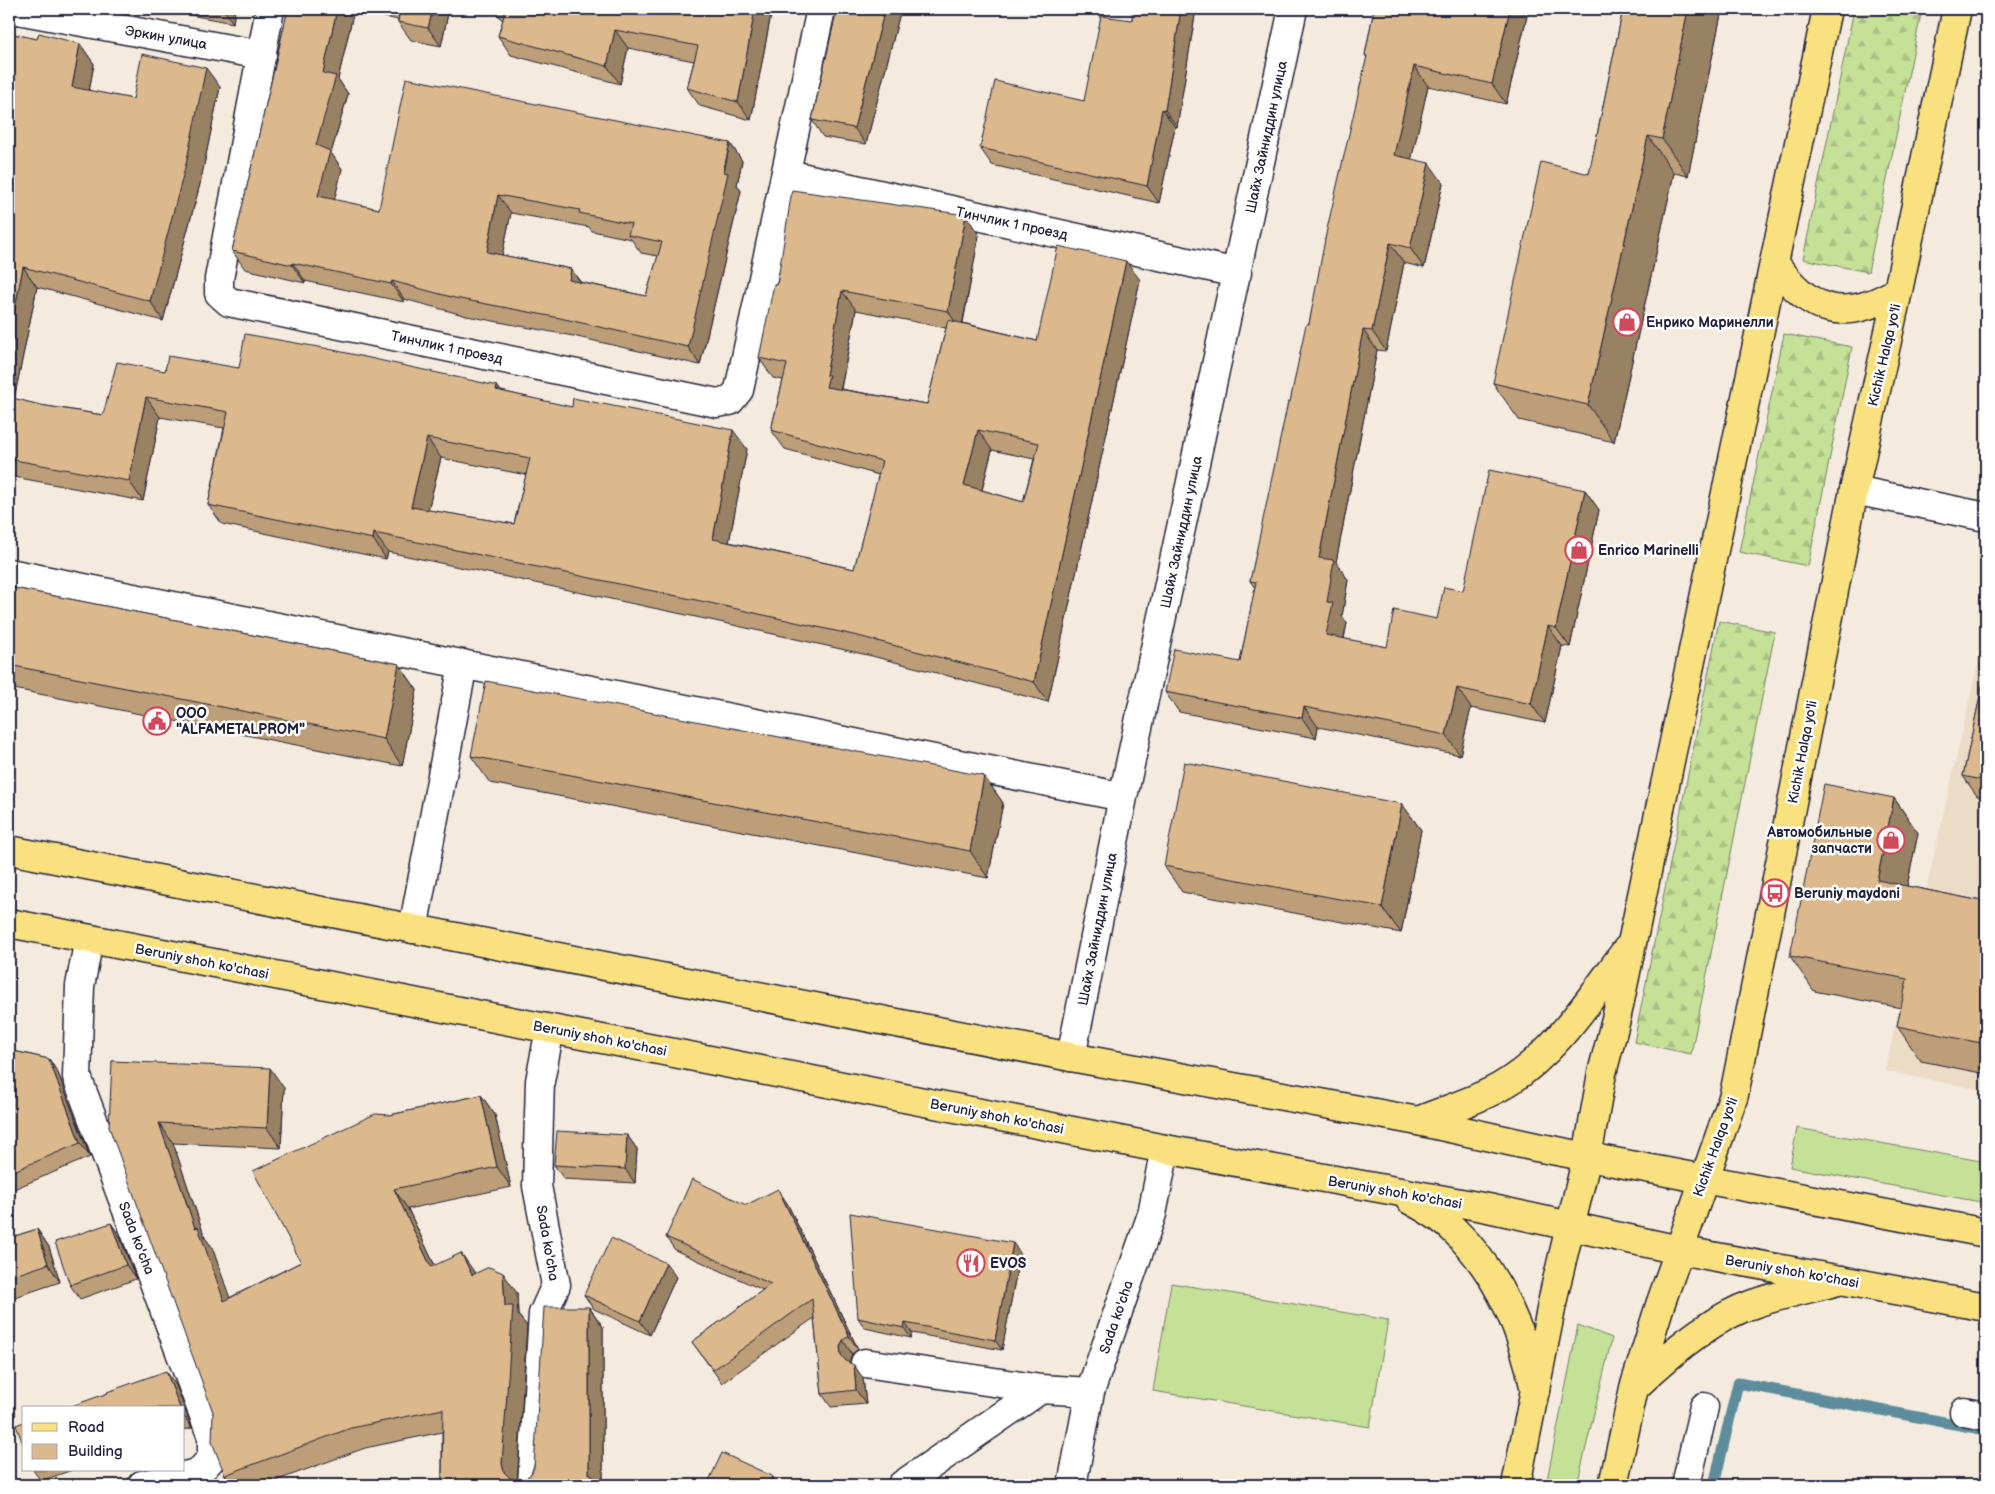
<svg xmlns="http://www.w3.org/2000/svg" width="1995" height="1494" font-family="'Balsamiq Sans',sans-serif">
<defs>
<pattern id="forest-firs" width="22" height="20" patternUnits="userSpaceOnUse" patternTransform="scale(1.25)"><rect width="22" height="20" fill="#c5e097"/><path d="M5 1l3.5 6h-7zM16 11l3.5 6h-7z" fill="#a9c083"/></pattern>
</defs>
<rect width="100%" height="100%" fill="#f4eadd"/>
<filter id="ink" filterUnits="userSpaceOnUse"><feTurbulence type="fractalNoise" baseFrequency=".02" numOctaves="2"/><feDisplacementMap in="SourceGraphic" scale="10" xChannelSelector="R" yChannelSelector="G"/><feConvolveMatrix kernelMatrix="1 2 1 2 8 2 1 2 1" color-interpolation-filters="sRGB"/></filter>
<g filter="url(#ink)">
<!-- built -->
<path fill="#ecdbc5" d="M1986 627V1091L1885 1071Z"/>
<!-- grass -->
<path fill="#c5e097" stroke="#748169" d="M1797 1128 1986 1162V1203L1790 1167Z
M1171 1283 1388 1320 1370 1427 1153 1391Z
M1578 1325 1612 1338 1577 1485H1546Z"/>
<!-- forest -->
<path fill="url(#forest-firs)" stroke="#748169" d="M1854 9H1922L1868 272 1803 259Z
M1784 334 1852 347 1808 566 1739 552Z
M1719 621 1775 632 1691 1054 1634 1042Z"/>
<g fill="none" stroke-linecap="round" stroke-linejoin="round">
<!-- stream -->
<path stroke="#5d8d9c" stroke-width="11" d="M1714 1485 1738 1383 1986 1430"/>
<!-- minor casing -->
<g stroke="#22223b" stroke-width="31">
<path id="minor" d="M12 9 262 55
M270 9 219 279V293L229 302 717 403 730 401 739 390 821 9
M787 174 1237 273
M1854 490 1986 517
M9 573 1123 797
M413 929 463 664
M89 939 80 986 77 1077 212 1437V1458L198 1473 142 1485
M1071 1057 1123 797 1293 9
M865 1363 1041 1389 1090 1392
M1964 1412 1986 1416
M532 1485 543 1314 556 1285 537 1186 540 1081 550 1029
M902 1485 1041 1389
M1072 1485 1090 1392 1152 1214 1165 1149
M1686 1485 1704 1407"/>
</g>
<!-- major casing -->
<g stroke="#22223b" stroke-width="31">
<path id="major" d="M9 850 1071 1057 1418 1121 1536 1147 1986 1233
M9 923 1165 1149 1488 1208 1679 1250 1986 1307
M1410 1200C1425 1208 1442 1218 1454 1230 1498 1272 1524 1333 1535 1391"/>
</g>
<!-- highway casing -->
<g stroke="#22223b" stroke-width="31">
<path id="highway" d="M1774 262C1810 314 1844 323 1898 291
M1418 1121C1445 1110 1475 1101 1500 1087 1554 1056 1590 998 1627 949
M1637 1385C1668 1355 1712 1318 1753 1304 1782 1294 1813 1288 1842 1280
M1516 1485 1555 1289 1587 1157 1602 1073 1617 1015 1827 9
M1613 1485 1634 1388 1660 1305 1734 1095 1854 490 1898 291 1957 9"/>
</g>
<!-- minor -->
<use href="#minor" stroke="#fff" stroke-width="28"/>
<!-- major -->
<use href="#major" stroke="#fae180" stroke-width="28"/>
<!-- highway -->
<use href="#highway" stroke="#fae180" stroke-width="28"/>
</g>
<!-- wall -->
<path fill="#bc9f79" stroke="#22223b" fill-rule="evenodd" d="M158 9H235L233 23Z
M288 9H449L441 46 411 40 398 22V20L354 10 338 79 348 94 331 153 342 169 334 200 379 209 730 143 742 161 737 185 741 191 700 365 573 336 467 316 404 299V302L305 281V283L245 269 232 251ZM511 213 589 227 592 231 631 239 641 253 658 256 646 296 580 282 571 269 502 255Z
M494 9H772L751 120 700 106 687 88 694 61 628 48 620 84 511 55 498 36 503 21Z
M837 9H901L866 144 823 137 812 120Z
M1133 9H1196L1177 127H1175L1159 203 992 165 980 148 1084 101 1132 20Z
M1374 9H1522L1527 16 1506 104 1428 86 1411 159 1443 183 1424 268 1404 263 1386 351 1377 350 1336 562 1348 580 1342 616 1347 623 1344 639 1387 647 1437 619 1463 591 1585 490 1599 510 1570 647 1562 646 1545 723 1471 708 1460 755 1318 727 1316 738 1179 712 1165 692 1240 662 1255 588 1250 581 1309 324 1367 58 1365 55Z
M1623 9H1722L1688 176 1674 173 1614 442 1519 420 1493 383 1589 174Z
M9 33 37 39 80 44 94 64 89 91 133 99 220 87 200 184 163 321 37 287 14 399 40 405 103 415 165 371 239 368 497 386 501 391 747 449 729 542 854 569 879 475 785 449 771 430 783 380 773 378 759 358 777 285 979 235 963 323 1037 341 1140 280 1048 702 872 656 715 621 388 552 386 559 222 524 208 505 224 428 160 417 143 501 9 476ZM856 310 946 328 927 404 841 389ZM992 450 1034 459 1023 502 982 490ZM441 458 526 475 514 524 428 510Z
M9 587 399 664 417 690 402 766 9 688Z
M1986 668V798L1977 796 1963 776Z
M471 756 984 776 1003 803 988 878 490 783Z
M1894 798 1918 833 1907 886 1986 902V1074L1921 1061 1897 1026 1901 1008 1814 991 1790 956Z
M1402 804 1421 830 1401 933 1182 892 1164 866Z
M9 1050 49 1059 58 1073 90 1157 9 1191Z
M112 1061 284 1088 281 1148 173 1143 205 1238 212 1247 229 1298 301 1262 390 1115 481 1095 495 1115 511 1187 408 1209 435 1266 475 1274 517 1293 518 1315 527 1326 517 1480 525 1479 531 1474 589 1307 603 1327V1485H442V1432L365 1448 264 1485H232L225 1475 213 1412Z
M627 1135 637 1149 635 1183 564 1179 554 1165Z
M787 1203 858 1349 852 1354 850 1360V1363L863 1378 866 1404 831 1407 822 1394 814 1318 722 1383 692 1342 763 1290 675 1250 666 1237 746 1205Z
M111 1223 120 1237 136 1279 80 1299 70 1285Z
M37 1229 49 1247 60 1282 9 1299V1238Z
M1020 1253 1002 1350 912 1333 911 1338 865 1328 858 1318Z
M676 1277 650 1335 594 1309 584 1295Z
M176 1385 192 1428 184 1430V1408Z
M33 1470H72L41 1481Z"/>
<!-- shaded-wall -->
<path fill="#998263" stroke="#22223b" d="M223 9H235L233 23Z
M337 9H353L354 10 338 79 348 94 331 153 342 169 331 214 318 196 316 145 323 73Z
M433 9H449L441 46 428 28Z
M755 9H772L751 120 738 102Z
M885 9H901L866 144 854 128Z
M1181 9H1196L1177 127 1165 110Z
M1510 9H1522L1527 16 1506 104 1492 84Z
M1688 9H1722L1688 176 1662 139Z
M615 30 628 48 620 84 607 66Z
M80 44 94 64 86 107 72 87Z
M1414 66 1428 86 1408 175 1394 155Z
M206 68 220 87 200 184 163 321 150 301Z
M1162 109 1175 127 1159 203 1147 186Z
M1648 136 1674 173 1614 442 1588 405Z
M730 143 742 161 737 185 741 191 700 365 688 347Z
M1429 163 1443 183 1424 268 1410 248Z
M498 195 511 213 499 270 487 252Z
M966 215 979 235 961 331 948 311Z
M1390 243 1404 263 1386 351 1372 331Z
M1126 261 1140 280 1048 702 1034 682Z
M293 263 305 281V283L292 265Z
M23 267 37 287 11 414 9 411V338Z
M571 269 584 287 569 280Z
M392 281 404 299V302L391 284Z
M842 291 856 310 840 392 826 387V375Z
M1363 330 1377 350 1336 562 1348 580 1342 616 1347 623 1340 655 1326 635 1319 558Z
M497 386 511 406 496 390Z
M146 397 160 417 143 501 129 481Z
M733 430 747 449 726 558 713 539Z
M978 430 992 450 978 505 964 485Z
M427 438 441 458 424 526 411 507Z
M1585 490 1599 510 1570 647 1556 628Z
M374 533 388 552 386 559 373 539Z
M1548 626 1562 646 1545 723 1531 704Z
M399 664 417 690 402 766 384 739Z
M1457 688 1471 708 1460 755 1446 735Z
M1304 707 1318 727 1316 738 1302 718Z
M984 776 1003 803 988 878 970 851Z
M1894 798 1918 833 1901 915 1877 880Z
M1402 804 1421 830 1401 933 1382 907Z
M49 1059 58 1073 90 1157 80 1143Z
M270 1068 284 1088 281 1148 267 1128Z
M481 1095 495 1115 511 1187 497 1167Z
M159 1123 173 1143 205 1238 212 1247 238 1321 224 1301 195 1228Z
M627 1135 637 1149 635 1183 625 1169Z
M394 1189 408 1209 445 1287 431 1267Z
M778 1189 787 1203 858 1349 849 1336Z
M111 1223 120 1237 136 1279 126 1265Z
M37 1229 49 1247 60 1282 48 1264Z
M1013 1243 1020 1253 1002 1350 995 1340Z
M461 1253 475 1273 486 1295 472 1275Z
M666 1263 676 1277 650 1335 640 1321Z
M503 1273 517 1293 518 1315 527 1326 517 1485 504 1472 502 1464 505 1306Z
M589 1307 603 1327V1485H592L589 1474Z
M905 1323 912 1333 911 1338 904 1328Z
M843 1340 852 1354 850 1360V1368L841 1355 840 1347Z
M854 1365 863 1378 866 1404 856 1390Z
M166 1371 176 1385 192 1428 184 1416V1408H180Z
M772 1476 779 1485H768Z"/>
<!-- building -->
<path fill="#dbb98d" stroke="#22223b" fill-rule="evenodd" d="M288 9H337L323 73 336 76 316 145 330 151 318 196 379 209 406 78 730 143 723 172 728 173 688 347 560 318 455 298 392 281 391 284 293 263 292 265 232 251ZM498 195 580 210 579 213 631 224 628 235 662 242 646 296 569 280 571 269 487 252Z
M400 9H433L428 28 398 22Z
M506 9H755L738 102 687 88 698 46 615 30 607 66 498 36Z
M837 9H885L854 128 812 120Z
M1133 9H1181L1165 110 1162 109 1147 186 980 148 995 81 1084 101 1101 16 1132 20Z
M1374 9H1510L1492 84 1414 66 1394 155 1429 163 1410 248 1390 243 1372 331 1363 330 1319 558 1334 560 1327 602 1333 603 1326 635 1387 647 1394 610 1437 619 1444 587 1463 591 1489 470 1585 490 1556 628 1548 626 1531 704 1457 688 1446 735 1304 707 1302 718 1165 692 1174 649 1240 662 1256 582 1250 581 1288 402H1290L1306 324H1309L1327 229 1367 56 1365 55Z
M1623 9H1688L1662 139 1648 136 1588 405 1493 383 1541 162 1589 174Z
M9 33 37 39 39 33 80 44 72 87 133 99 142 54 206 68 186 164 150 301 23 267 9 338Z
M792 190 966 215 948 311 842 291 826 375H829L826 387 927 404 948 320 1037 341 1058 246 1126 261 1034 682 858 636 701 601 374 533 373 539 208 505 228 412 146 397 129 481 9 459V397L40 405 103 415 117 362 165 371 168 356 239 368 245 334 324 348 497 386 496 390 572 407 573 398 733 430 713 539 854 569 882 461 771 430 787 364 759 358 774 284 777 285ZM978 430 1039 443 1023 502 964 485ZM427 438 530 458 514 524 411 507Z
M9 587 399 664 384 739 9 665Z
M1986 668V781L1963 776Z
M486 681 984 776 970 851 471 756Z
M1184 762 1402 804 1382 907 1164 866Z
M1824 784 1894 798 1877 880 1986 902V1044L1897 1026 1907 979 1790 956Z
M9 1050 49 1059 80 1143 9 1173Z
M112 1061 270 1068 267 1128 159 1123 195 1228 198 1227 224 1301 301 1262 253 1171 375 1114 390 1115 481 1095 497 1167 394 1189 431 1267 461 1253 472 1275 489 1267 503 1273 505 1306H513L502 1464 504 1472 510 1478 518 1481 525 1479 531 1474 534 1467 544 1307H589V1474H592V1485H442L443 1409 351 1428 225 1475 212 1442 213 1412 109 1127Z
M557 1131 627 1135 625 1169 554 1165Z
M692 1179 746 1205 778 1189 849 1336 843 1340 840 1347 841 1355 846 1361 854 1365 856 1390 822 1394 812 1299 713 1370 692 1342 771 1284 666 1237Z
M850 1213 1013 1243 995 1340 905 1323 904 1328 858 1318Z
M111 1223 126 1265 70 1285 55 1242Z
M37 1229 48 1264 9 1277V1238Z
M611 1238 666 1263 640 1321 584 1295Z
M166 1371 180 1408H66L108 1393 107 1392Z
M24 1422V1447L16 1425Z
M722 1453 772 1476 768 1485H707Z"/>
</g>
<!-- icons -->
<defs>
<g id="shop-ring" transform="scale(1.4375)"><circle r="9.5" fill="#fff" stroke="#d1495b" stroke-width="1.5"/><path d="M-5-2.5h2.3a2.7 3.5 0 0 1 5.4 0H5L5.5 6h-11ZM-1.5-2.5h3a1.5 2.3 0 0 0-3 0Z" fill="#d1495b"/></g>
<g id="civic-ring" transform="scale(1.4375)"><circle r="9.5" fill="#fff" stroke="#d1495b" stroke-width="1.5"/><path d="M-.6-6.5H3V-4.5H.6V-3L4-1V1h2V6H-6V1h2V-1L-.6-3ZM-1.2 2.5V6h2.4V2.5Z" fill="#d1495b"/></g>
<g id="bus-ring" transform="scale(1.4375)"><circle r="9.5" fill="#fff" stroke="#d1495b" stroke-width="1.5"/><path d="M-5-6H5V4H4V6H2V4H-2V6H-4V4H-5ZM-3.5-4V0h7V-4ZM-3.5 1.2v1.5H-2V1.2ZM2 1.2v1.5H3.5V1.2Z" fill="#d1495b"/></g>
<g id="restaurant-ring" transform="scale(1.4375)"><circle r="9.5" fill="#fff" stroke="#d1495b" stroke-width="1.5"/><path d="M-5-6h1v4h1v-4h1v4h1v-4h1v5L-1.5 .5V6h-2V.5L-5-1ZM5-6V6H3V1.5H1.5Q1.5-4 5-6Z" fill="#d1495b"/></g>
</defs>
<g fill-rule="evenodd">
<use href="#shop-ring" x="1627" y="322"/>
<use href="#shop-ring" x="1579" y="550"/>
<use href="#civic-ring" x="157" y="721"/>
<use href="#shop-ring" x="1891" y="840"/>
<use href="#bus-ring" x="1775" y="893"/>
<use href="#restaurant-ring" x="971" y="1263"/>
</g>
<g text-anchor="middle" stroke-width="5" stroke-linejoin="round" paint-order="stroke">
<!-- street labels -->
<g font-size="14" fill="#22223b" stroke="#fff">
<text transform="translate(166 37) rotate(10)" y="5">Эркин улица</text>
<text transform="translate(1266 137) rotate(-78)" y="5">Шайх Зайниддин улица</text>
<text transform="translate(1012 223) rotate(12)" y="5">Тинчлик 1 проезд</text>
<text transform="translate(447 347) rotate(12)" y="5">Тинчлик 1 проезд</text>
<text transform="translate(1884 355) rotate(-77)" y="5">Kichik Halqa yo'li</text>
<text transform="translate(1181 532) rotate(-78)" y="5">Шайх Зайниддин улица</text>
<text transform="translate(1802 752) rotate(-79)" y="5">Kichik Halqa yo'li</text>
<text transform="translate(1097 929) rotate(-79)" y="5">Шайх Зайниддин улица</text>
<text transform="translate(202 961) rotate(11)" y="5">Beruniy shoh ko'chasi</text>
<text transform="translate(600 1038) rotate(11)" y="5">Beruniy shoh ko'chasi</text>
<text transform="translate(997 1116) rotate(11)" y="5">Beruniy shoh ko'chasi</text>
<text transform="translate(1715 1147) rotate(-70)" y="5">Kichik Halqa yo'li</text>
<text transform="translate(1395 1192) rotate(10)" y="5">Beruniy shoh ko'chasi</text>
<text transform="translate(137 1238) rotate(69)" y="5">Sada ko'cha</text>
<text transform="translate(548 1243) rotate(80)" y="5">Sada ko'cha</text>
<text transform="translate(1792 1271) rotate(10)" y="5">Beruniy shoh ko'chasi</text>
<text transform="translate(1116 1317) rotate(-71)" y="5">Sada ko'cha</text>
</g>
<!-- poi labels -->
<g font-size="14" font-weight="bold" fill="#22223b" stroke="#fff" text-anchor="start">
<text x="1646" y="327">Енрико Маринелли</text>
<text x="1598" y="555">Enrico Marinelli</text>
<text x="176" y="718">OOO<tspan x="176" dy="16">"ALFAMETALPROM"</tspan></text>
<text x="1872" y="837" text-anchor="end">Автомобильные<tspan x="1872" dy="16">запчасти</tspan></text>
<text x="1794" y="898">Beruniy maydoni</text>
<text x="990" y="1268">EVOS</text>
</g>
</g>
<!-- margin -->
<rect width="1995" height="1494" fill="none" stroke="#fff" stroke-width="30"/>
<rect x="15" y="15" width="1965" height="1464" fill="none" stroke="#22223b" stroke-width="2" filter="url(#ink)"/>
<!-- legend -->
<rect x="22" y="1406" width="162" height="65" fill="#ffffff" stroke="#a7a7b1"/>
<rect x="32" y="1423" width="25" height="8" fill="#fae180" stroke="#a7a7b1"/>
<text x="68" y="1432" font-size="15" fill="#22223b">Road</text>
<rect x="32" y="1444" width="25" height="15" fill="#dbb98d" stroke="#a7a7b1"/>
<text x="68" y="1456" font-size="15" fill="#22223b">Building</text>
</svg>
